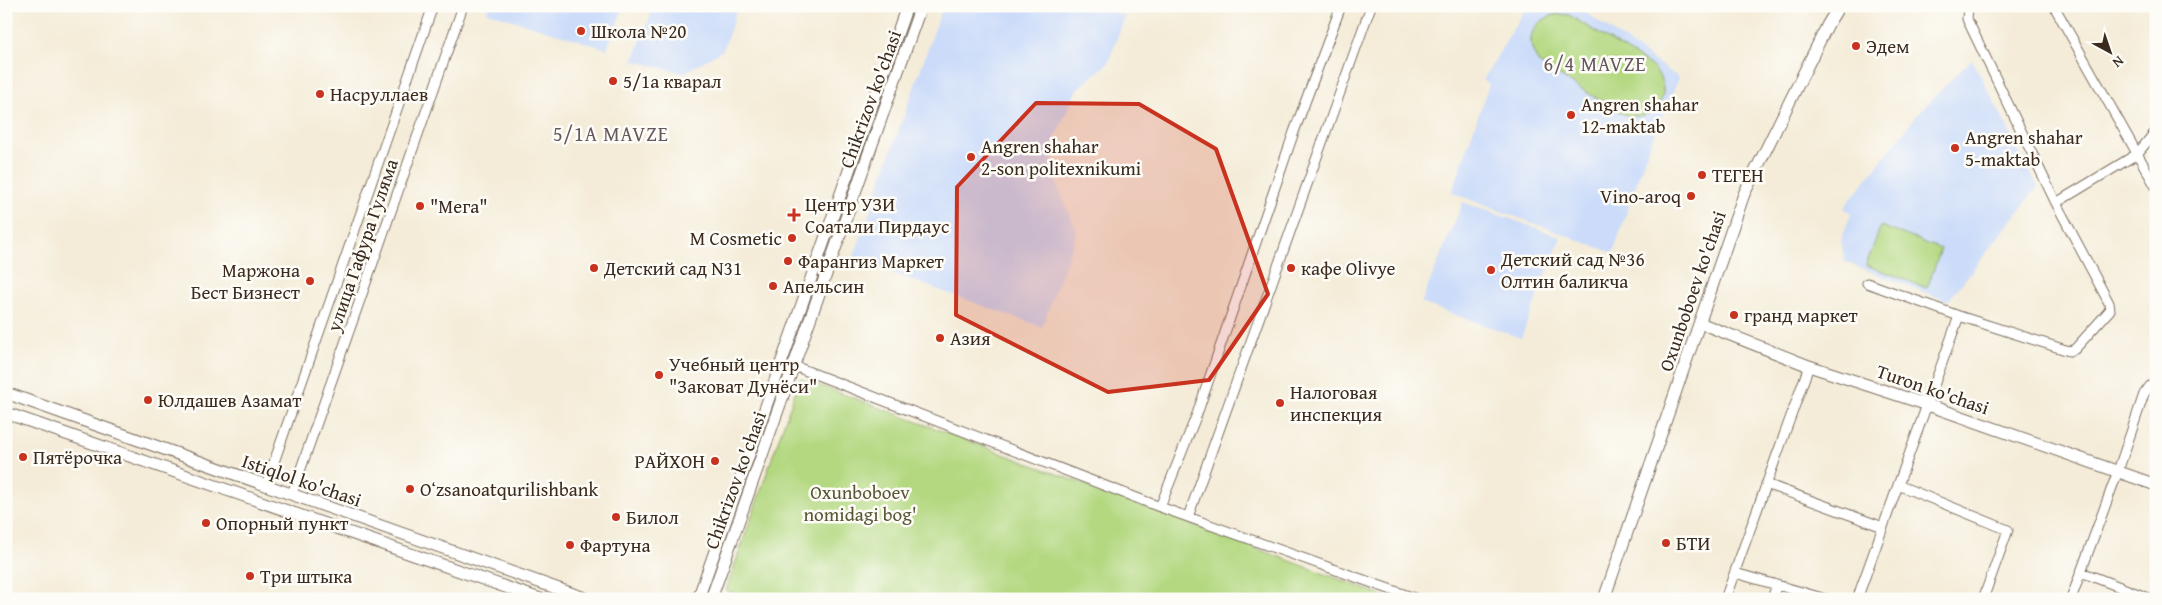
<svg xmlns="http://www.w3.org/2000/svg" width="2162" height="605" font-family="'Gentium Book Plus',serif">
<rect width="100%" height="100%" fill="#fdfcf7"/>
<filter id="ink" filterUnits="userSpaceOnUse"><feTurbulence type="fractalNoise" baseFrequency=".02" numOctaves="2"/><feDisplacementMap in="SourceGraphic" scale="10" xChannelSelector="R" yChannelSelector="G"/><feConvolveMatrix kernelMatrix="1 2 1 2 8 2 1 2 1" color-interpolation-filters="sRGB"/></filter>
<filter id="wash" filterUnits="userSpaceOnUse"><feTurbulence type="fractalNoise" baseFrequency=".0096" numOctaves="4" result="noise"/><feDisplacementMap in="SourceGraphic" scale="20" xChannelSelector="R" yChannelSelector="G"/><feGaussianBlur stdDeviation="1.12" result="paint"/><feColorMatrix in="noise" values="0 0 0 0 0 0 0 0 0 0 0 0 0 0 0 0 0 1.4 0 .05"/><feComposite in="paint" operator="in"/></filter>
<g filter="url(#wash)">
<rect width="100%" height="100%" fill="#f4ecd8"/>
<!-- built -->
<path fill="#cbdbf9" d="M489 6H624L607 49 487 12Z
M654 6H738L723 50 684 73 633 61Z
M943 6H1095L1125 16 1108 63 1077 89 1053 142 1051 171 1077 232 1042 327 853 259Z
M1527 6H1576L1679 78 1649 146 1613 253 1452 193 1489 84 1483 80Z
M1972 59 2038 187 1948 301 1845 262 1841 240 1851 214 1844 208 1921 110Z
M1463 202 1561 237 1521 338 1421 303Z"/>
<!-- green -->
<path fill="#b3d880" stroke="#77814f" d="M1560 14 1569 15 1650 65C1679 90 1656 127 1621 113L1540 64C1522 41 1532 18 1560 14Z
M1881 226 1941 249 1927 288 1866 265Z
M800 378 1392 599H746L726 590Z"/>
</g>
<g filter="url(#ink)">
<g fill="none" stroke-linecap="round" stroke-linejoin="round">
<!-- minor casing -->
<g stroke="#7c6e5f" stroke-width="11">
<path id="minor" d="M2054 6 2156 187
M2056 203 2137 154 2156 131
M1867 283 1959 316 2069 351 2075 349 2110 310 2109 303 2056 203 1967 19 1968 6
M794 366 1160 507 1417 599
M1766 484 1883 527
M266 485 433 6
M1898 485 2008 530 1983 599
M292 494 463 6
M1160 507 1197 414 1294 132 1341 6
M1188 517 1371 6
M2081 572 2151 599
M1735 573 1826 599
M1725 599 1809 366
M1772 599 1777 584
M1857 599 1959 316
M2071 599 2118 471 2144 394 2150 386 2156 382"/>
</g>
<!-- major casing -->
<g stroke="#7c6e5f" stroke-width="13">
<path id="major" d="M1700 323 1809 366 1928 405 2156 485
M6 393 587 599
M6 413 540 599
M698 599 907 6
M711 599 921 6
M1604 599 1744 194 1828 24 1839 6"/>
</g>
<!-- minor -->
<use href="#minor" stroke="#fff" stroke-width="9"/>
<!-- major -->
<use href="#major" stroke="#fff" stroke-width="11"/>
</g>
</g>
<!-- marked area -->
<path fill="#c8321e" fill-opacity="0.2" stroke="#c8321e" stroke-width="4" stroke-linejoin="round" d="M1036 103 1139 104 1216 149 1268 294 1209 380 1108 392 956 315 957 187Z"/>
<!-- markers -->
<g fill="#c8321e" stroke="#fdfcf7" stroke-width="2">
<circle cx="581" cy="31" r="5"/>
<circle cx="1856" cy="46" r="5"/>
<circle cx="613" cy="81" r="5"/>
<circle cx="320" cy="94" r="5"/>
<circle cx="1571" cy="115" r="5"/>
<circle cx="1955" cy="148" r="5"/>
<circle cx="971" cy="157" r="5"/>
<circle cx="1702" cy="175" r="5"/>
<circle cx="1691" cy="196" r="5"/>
<circle cx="420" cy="206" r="5"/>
<path d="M791.5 207.5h5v5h5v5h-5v5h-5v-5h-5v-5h5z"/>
<circle cx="792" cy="238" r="5"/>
<circle cx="788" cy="261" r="5"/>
<circle cx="594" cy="268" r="5"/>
<circle cx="1291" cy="268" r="5"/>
<circle cx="1491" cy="270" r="5"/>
<circle cx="310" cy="281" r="5"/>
<circle cx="773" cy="286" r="5"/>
<circle cx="1734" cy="315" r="5"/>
<circle cx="940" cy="338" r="5"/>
<circle cx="659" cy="375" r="5"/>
<circle cx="148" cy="400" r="5"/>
<circle cx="1280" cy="403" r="5"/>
<circle cx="23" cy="457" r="5"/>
<circle cx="715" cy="461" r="5"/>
<circle cx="410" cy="489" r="5"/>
<circle cx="616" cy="517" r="5"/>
<circle cx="206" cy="523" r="5"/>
<circle cx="1666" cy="543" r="5"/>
<circle cx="570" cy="545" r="5"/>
<circle cx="250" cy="576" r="5"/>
</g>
<g text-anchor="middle" stroke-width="5" stroke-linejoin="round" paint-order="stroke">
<!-- poi labels -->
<g font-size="19" fill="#3b2a1e" stroke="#fdfcf7" text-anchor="start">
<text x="591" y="38">Школа №20</text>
<text x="1866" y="53">Эдем</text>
<text x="623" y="88">5/1а кварал</text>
<text x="330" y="101">Насруллаев</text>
<text x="1581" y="111">Angren shahar<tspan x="1581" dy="22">12-maktab</tspan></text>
<text x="1965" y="144">Angren shahar<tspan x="1965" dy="22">5-maktab</tspan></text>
<text x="981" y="153">Angren shahar<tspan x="981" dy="22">2-son politexnikumi</tspan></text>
<text x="1712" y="182">ТЕГЕН</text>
<text x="1681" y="203" text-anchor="end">Vino-aroq</text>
<text x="805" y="211">Центр УЗИ<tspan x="805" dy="22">Соатали Пирдаус</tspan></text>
<text x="430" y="213">"Мега"</text>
<text x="782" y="245" text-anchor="end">M Cosmetic</text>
<text x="1501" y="266">Детский сад №36<tspan x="1501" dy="22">Олтин баликча</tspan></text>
<text x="798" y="268">Фарангиз Маркет</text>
<text x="604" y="275">Детский сад N31</text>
<text x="1301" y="275">кафе Olivye</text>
<text x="300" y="277" text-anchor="end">Маржона<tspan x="300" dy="22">Бест Бизнест</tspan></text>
<text x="783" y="293">Апельсин</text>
<text x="1744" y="322">гранд маркет</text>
<text x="950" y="345">Азия</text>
<text x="669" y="371">Учебный центр<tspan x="669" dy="22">"Заковат Дунёси"</tspan></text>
<text x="1290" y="399">Налоговая<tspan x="1290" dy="22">инспекция</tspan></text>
<text x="158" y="407">Юлдашев Азамат</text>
<text x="33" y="464">Пятёрочка</text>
<text x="705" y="468" text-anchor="end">РАЙХОН</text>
<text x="420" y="496">Oʻzsanoatqurilishbank</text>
<text x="626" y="524">Билол</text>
<text x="216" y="530">Опорный пункт</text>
<text x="1676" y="550">БТИ</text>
<text x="580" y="552">Фартуна</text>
<text x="260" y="583">Три штыка</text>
</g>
<!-- street labels -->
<g font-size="19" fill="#3b2a1e" stroke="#fdfcf7">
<text transform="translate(870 99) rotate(-70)" y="7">Chikrizov ko'chasi</text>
<text transform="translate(362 245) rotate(-71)" y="7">улица Гафура Гуляма</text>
<text transform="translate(1692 291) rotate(-71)" y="7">Oxunboboev ko'chasi</text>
<text transform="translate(1933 389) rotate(19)" y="7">Turon ko'chasi</text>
<text transform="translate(302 480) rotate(19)" y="7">Istiqlol ko'chasi</text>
<text transform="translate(735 480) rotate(-70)" y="7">Chikrizov ko'chasi</text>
</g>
<!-- park labels -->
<g font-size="19" fill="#595636" stroke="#fdfcf7">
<text x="860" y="499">Oxunboboev<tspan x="860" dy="22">nomidagi bog'</tspan></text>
</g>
<!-- neighbourhood labels -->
<g font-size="20" letter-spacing="1" fill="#675860" stroke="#fdfcf7">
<text x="1595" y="71">6/4 MAVZE</text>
<text x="611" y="141">5/1A MAVZE</text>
</g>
</g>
<!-- margin -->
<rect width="2162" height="605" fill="none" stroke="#fdfcf7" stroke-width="25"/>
<!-- north arrow -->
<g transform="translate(2110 52) rotate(140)" stroke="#fdfcf7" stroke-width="4" paint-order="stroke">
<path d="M0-4L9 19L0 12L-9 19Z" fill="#3b2a1e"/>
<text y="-8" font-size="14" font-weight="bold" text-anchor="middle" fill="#3b2a1e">N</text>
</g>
</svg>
